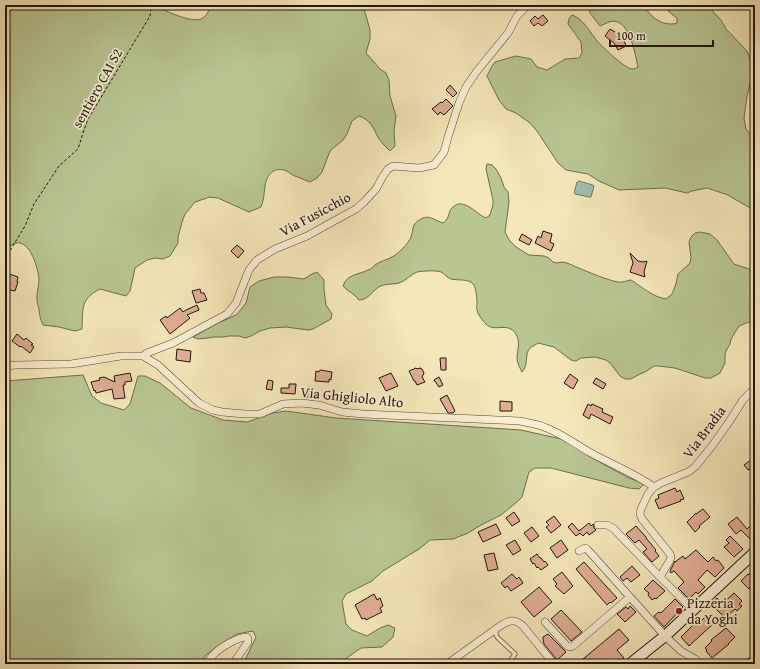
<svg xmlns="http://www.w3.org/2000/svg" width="760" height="669" font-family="'Gentium Book Plus',serif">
<rect width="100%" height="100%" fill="#f4e7b9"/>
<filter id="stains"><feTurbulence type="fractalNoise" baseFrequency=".005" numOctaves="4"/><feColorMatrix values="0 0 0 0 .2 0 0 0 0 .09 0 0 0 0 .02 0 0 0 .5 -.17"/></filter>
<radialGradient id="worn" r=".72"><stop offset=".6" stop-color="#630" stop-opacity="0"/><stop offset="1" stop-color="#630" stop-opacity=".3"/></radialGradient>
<!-- green -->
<path fill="#b8c692" stroke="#6c6c4e" d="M5 5H153C164 10 190 23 201 19 208 16 208 9 213 5H363L370 30V39L366 53 380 69 386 73 389 80 390 96 396 116 394 131 395 146 390 151C386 147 382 143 379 139 373 128 371 120 359 116L352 121 347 134 343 140 330 151 322 172 317 178 310 182C305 180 300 178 295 176 292 175 290 173 287 171 274 166 267 174 265 186 264 193 264 200 261 207L249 212 218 198 210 197 195 202 185 214 182 222 178 237V243L170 256 163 259 155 258 147 260 135 268 130 291 126 296 100 289C80 299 83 309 82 329L75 331 59 327 43 325C40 318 40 317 39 310 39 307 37 304 37 301 36 293 39 287 39 279 38 268 30 240 16 243 12 244 8 248 5 250Z
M588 5H643C646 9 649 13 652 16 658 22 669 26 677 23V18L668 11 664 6V5H707L721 20 726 29 747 51 751 61 752 77 747 96 744 118 746 129 755 140V211L728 195 707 188 692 191 687 193 665 188 619 190 599 181 588 174 566 170 558 163 537 131 530 123 516 113 506 109 499 100 487 76 492 66 495 62 516 56 531 59 537 67 547 70 565 59 579 58 582 53 581 42 568 24 569 19 572 15C584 19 590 33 598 42 604 48 624 68 632 69 635 69 636 68 638 67 635 54 629 15 609 22 606 23 603 25 600 26L590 13Z
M487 164 492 165 496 169 501 178 504 187 508 192 509 202 505 232 509 240 516 247 529 255 544 256 549 258 553 262 557 263 562 262 567 263C577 267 614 284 622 282 625 282 628 280 631 280 642 287 653 297 666 299L672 294 676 284 678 274 690 263 691 258 689 242 691 237 695 233 700 232 710 234 717 240 734 264 749 269 755 277V321L746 323 739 326 731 339 730 344 727 349 725 354V363L720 373 711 378H705L675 368 659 366H654L645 372 640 374 631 379H625L620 376 610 363 606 360 595 357 581 358 576 361 571 360 554 347 538 343C536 345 532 346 530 348 524 355 529 365 522 372 520 368 517 363 517 358 517 349 521 344 516 334 508 321 494 333 486 324 483 321 477 314 477 309 476 305 477 307 477 303 477 298 476 289 474 285 469 278 459 281 451 279 447 278 445 274 441 272 437 270 422 271 417 272 411 274 406 281 399 283 391 285 382 283 376 289 370 294 367 300 359 300 355 294 348 292 343 286 347 274 358 275 368 270 371 269 373 267 375 265 380 261 387 260 392 257 397 255 409 243 411 237 414 227 411 224 423 218 430 215 436 221 443 223 451 217 447 212 453 207 464 197 476 214 486 218L490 215 493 205V200L486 169Z
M317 272 324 280V290L326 305 332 314 331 319 313 329 308 330 286 327 270 328 260 331 251 336 245 338 239 336H229L224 337H214L208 338 198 339 193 337 218 323 236 315 239 312 246 303 250 287 259 281 274 277H288L304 279 312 274Z
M83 375 92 396 101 403 124 410 130 404 138 376H145L160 383 191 408 223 420 247 422 273 413 286 411 336 418 521 430 570 441 580 450 603 464 627 477 642 483 643 485 639 489 629 488 551 468H535L529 472 522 497 517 502 501 515 481 525 468 533 453 539 430 540 419 549 383 571 372 581 346 594 342 601 346 624 352 630 367 636 380 628 388 625 395 628 393 637 382 647 361 648 341 662 331 664H301L298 663 296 664H243L256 637 253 631 237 634 218 646 206 655 199 664H5V381Z"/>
<!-- water -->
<path fill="#9cc0b0" stroke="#6a7b6e" d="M579 181 593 185 594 186 591 197H589L575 194 574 193 577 182Z"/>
<!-- building -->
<path fill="#e0ae94" stroke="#1f130b" d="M543 15 548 21 542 26 538 23 534 26 530 21 535 16 538 19Z
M610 29 623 37 626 46 618 50 614 43 605 36Z
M450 85 457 93 453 97 446 90Z
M446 99 453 106 444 115 440 112 438 115 432 109 441 102 442 103Z
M543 231 552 234 550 242 554 244 551 251 535 243 538 236 541 238Z
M522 234 532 240 529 245 519 240Z
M237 245 244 251 238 258 231 251Z
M630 253 638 261 643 262 647 261 644 272 645 277 630 272 633 263Z
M7 273 18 277 17 282H18L15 291 5 289V280Z
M200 289 201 293H204L207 300 196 303 192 291Z
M197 305 199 310 187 315 190 318 170 334 160 320 166 316 167 318 180 308 183 312 186 310Z
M17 334 24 340 26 338 33 344 31 345 34 347 30 353 21 346 20 347 12 341Z
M177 349 191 351 190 362 176 360Z
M440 358H446V370H441Z
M416 368 417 369 420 368 422 369 424 373 422 377 425 382 417 385 415 381H414L409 371Z
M320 370 332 372 331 380 329 379V382L315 381 316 371 319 372Z
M130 373 132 381 125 382V385H123L125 398 114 399 112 389 96 393 95 390 94 391 91 382 100 380 99 378 104 377 115 382 114 376Z
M391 373 398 386 386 391 379 378Z
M570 374 578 380 573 389 564 383Z
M439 377 443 385 439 387 434 380Z
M596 378 606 384 603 389 593 383Z
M268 380 273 381 272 390 266 389Z
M289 384H296L295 394 281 393V388H289Z
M304 391H311V397H304Z
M447 395 455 411 453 413H448L440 399Z
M500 401 512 402V411H500Z
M588 404 591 406 592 404 603 409 602 412 613 417 610 424 591 414 589 419 583 415Z
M755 457V477L750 469 748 470 744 465Z
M675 488 677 492 680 490 684 499 680 500 681 501 659 509 655 500 659 498 658 495Z
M703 509 710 517 699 526 700 527 695 532 687 522 696 513V514Z
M514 512 520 521 512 526 506 518Z
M554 516 561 525 551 533 546 527 549 525 546 522Z
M737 517 747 529 755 521 754 537 755 542 754 543 741 530 736 534 728 524Z
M572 523 579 531 589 523 591 526 593 524 594 528 596 530 589 535 587 532 583 536 580 533 576 536 568 527Z
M496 524 501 534 483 542 478 532Z
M636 526 646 537V538L656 550 655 551 659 556 652 562 643 552 647 549 639 540 635 543 626 534Z
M532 527 539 536 531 542 524 533Z
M730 536 743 549 734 557 724 547 729 543 726 540Z
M515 540 521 550 513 555 506 545Z
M561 540 568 550 557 558 550 548Z
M696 550 708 562 713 557 716 561 718 560 724 568 715 577 707 570 698 580 705 587 698 594 696 592 689 599 678 588 684 582 674 571 671 573 670 571 675 561V562L683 556 685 559Z
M494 553 498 569 488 571 484 555Z
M537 554 540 558H541L544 562 545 561 548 565 541 570 538 567 537 568 534 563 533 564 530 559Z
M584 562 617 598 611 603 610 602 607 605 576 569Z
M632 566 640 575 631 582 627 578 623 581 620 577Z
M755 568V583L749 589 741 581 748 574V575Z
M562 572 573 586 564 594 555 586 557 584 553 579Z
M512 574 517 579 519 577 523 583 511 591 507 586 505 588 501 583Z
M653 580 665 591 656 599 655 598 652 600 648 595 649 593 644 589Z
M539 587 552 602 534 617 521 602Z
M734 593 742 601 739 604 742 606 737 611 735 609 725 618 711 604 717 598 722 604Z
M374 594 377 600 380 598 383 606 380 608 382 612 366 620 365 618 362 619 355 605Z
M675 599 683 607 664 627 654 616 659 612 661 613Z
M630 606 636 612 625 622 617 614 626 607 628 609Z
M561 610 582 632 571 641 551 619Z
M706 616 713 624 689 646 681 637 695 623 697 625Z
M726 628 735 637 728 644H729L712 658 706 651 707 650 705 648 712 641 711 640Z
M619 629 629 640 617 650 624 658 617 664H577Z
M548 634 566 652 557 660 544 644 543 639V637Z
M755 655V664H738Z"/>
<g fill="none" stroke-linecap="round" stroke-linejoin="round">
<!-- lane casing -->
<g stroke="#544836" stroke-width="5">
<path id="lane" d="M496 629V635L498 638 514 653 515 654 508 664"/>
</g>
<!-- street casing -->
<g stroke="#544836" stroke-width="8">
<path id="street" d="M143 356 147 353 173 343 227 314 236 303 249 270 257 260 275 249 307 236 334 221 356 209 364 202 376 189 383 176 388 169 393 166 419 168 434 165 444 152 448 137 459 103 466 87 477 71 508 33 517 16 528 5
M5 366 16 365 71 364 121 356H143L158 365 199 403 213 410 222 412 245 414H260L283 404 301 403 319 405 342 412 363 414 520 421C528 423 537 424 544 427 561 433 575 444 591 453 611 464 634 473 654 487
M598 525H607L613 528 660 577
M579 551 585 548 587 549 665 636 681 651 695 659 701 664
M693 610 660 577 670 560 671 557 670 554 642 519 640 514 641 509 648 494 654 487 661 483 688 472 695 467 712 446 729 422 743 400 755 388
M545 622 567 646 570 647 573 646 630 597
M206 664C209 661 211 657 214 654 221 647 238 637 247 637L248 639V642L233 664
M447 664 500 626C510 620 514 618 523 626L554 664"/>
</g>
<!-- secondary casing -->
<g stroke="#1f130b" stroke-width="12">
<path id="secondary" d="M630 664 665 636 755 552"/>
</g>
<!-- path -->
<path stroke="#1f130b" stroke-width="1" stroke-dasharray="3 2" stroke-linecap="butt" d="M5 259 25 226 34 204 59 166 78 149 84 130 88 119 150 16 151 5"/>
<!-- lane -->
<use href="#lane" stroke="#f8efd2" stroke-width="3.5"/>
<!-- street -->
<use href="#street" stroke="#f8efd2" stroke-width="7"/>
<!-- secondary -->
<use href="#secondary" stroke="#f8efd2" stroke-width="10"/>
</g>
<!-- markers -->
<circle fill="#8f2418" stroke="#f8efd2" stroke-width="1.5" cx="679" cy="611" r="4"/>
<g text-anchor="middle" stroke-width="3.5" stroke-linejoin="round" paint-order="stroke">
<!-- street labels -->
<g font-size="14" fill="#1f130b" stroke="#f8efd2">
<text transform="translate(97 88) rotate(-61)" y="5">sentiero CAI S2</text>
<text transform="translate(315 214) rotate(-28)" y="5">Via Fusicchio</text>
<text transform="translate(352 397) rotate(6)" y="5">Via Ghigliolo Alto</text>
<text transform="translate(704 432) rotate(-53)" y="5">Via Bradia</text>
</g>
<!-- poi labels -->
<g font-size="14" fill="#1f130b" stroke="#f8efd2" text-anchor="start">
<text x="687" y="608">Pizzeria<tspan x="687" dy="16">da Yoghi</tspan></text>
</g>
</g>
<!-- margin -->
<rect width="760" height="669" fill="none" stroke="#f4e7b9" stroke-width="20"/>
<rect x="6" y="6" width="748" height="657" fill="none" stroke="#1f130b" stroke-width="2"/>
<rect x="10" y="10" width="740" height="649" fill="none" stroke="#1f130b"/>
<!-- scale -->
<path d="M610 40v6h103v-6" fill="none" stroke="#1f130b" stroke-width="2"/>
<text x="616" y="40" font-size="12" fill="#1f130b" stroke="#f8efd2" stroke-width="3" paint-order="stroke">100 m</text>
<rect width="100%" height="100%" filter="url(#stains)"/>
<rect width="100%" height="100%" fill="url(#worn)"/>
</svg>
